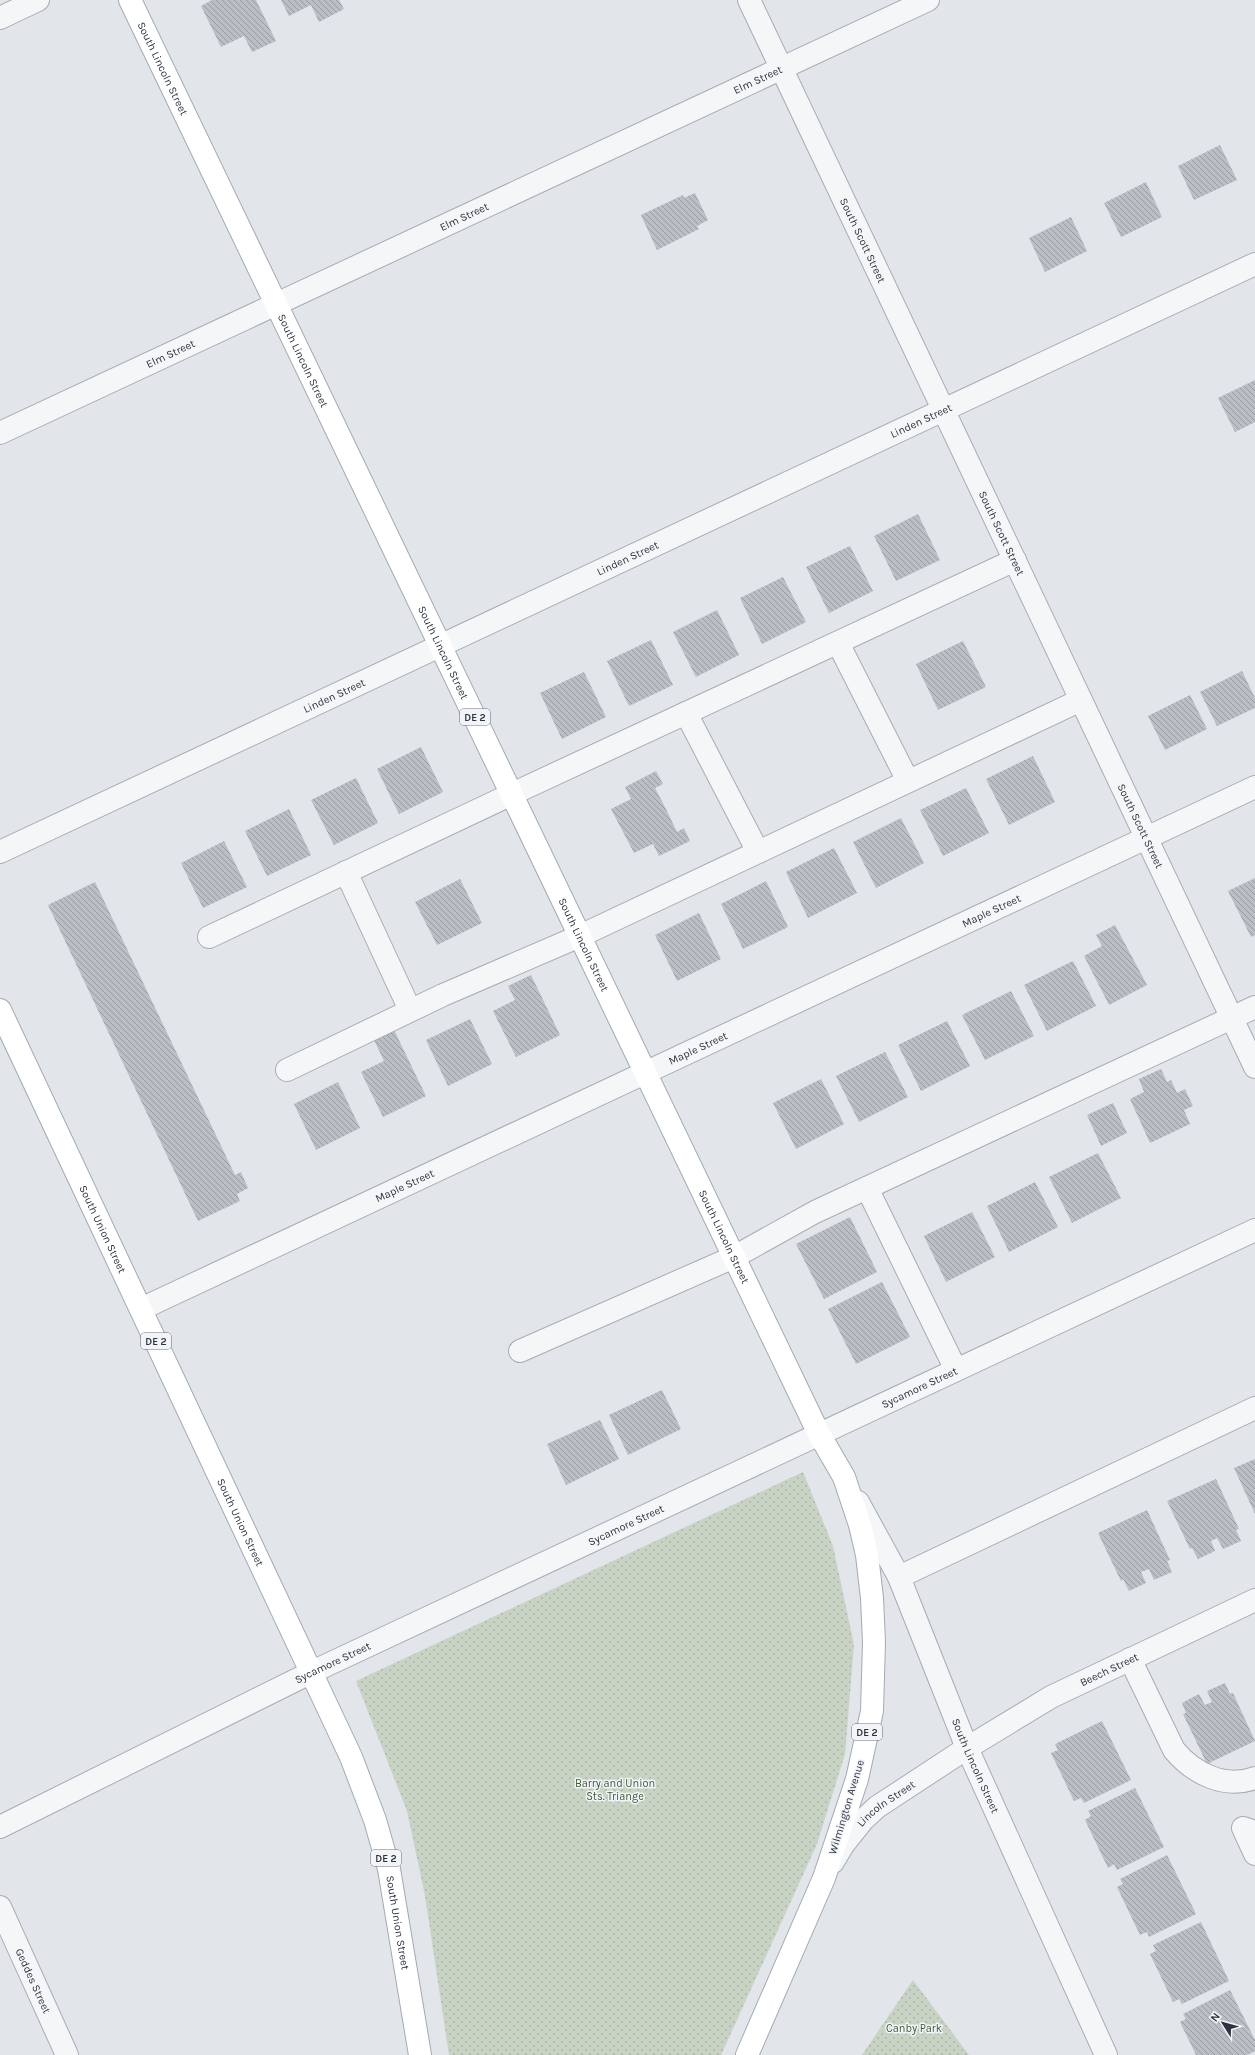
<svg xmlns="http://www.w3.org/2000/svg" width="1255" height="2055" font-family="Karla,sans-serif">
<defs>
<pattern id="grass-dots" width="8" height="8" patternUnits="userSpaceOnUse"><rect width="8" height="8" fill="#c8d3c4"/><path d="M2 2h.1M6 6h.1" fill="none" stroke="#acb6aa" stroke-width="1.8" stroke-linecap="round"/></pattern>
<pattern id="building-back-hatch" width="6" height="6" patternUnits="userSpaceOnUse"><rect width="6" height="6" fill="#babfc6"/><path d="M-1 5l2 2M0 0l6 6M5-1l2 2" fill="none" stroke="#979ca2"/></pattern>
</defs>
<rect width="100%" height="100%" fill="#e2e5ea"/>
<!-- grass -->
<path fill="url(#grass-dots)" d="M803 1472 833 1546 854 1645 845 1754 817 1844 721 2055H449L425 1896 407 1811 356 1681Z
M913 1980 969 2055H862Z"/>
<!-- building -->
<path fill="url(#building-back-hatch)" d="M212 0H256L276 41 252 52 244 36 221 47 201 6Z
M281 0H339L344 9 319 22 311 5 289 16Z
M1220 145 1237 180 1194 200 1178 166Z
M1146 182 1162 217 1121 237 1104 203Z
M695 193 708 220 697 226 699 229 657 250 641 215 683 195 684 198Z
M1071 217 1087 251 1045 272 1029 238Z
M1255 380V422L1235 432 1218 398Z
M918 514 940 560 896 581 874 536Z
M850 546 873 591 829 613 806 567Z
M783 577 806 622 762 644 740 598Z
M717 610 739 655 696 677 673 632Z
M651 640 673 685 629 706 607 661Z
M963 641 986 687 938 710 916 664Z
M1242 671 1255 698V708L1217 726 1200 692Z
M584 672 606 717 562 739 540 693Z
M1190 695 1207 729 1165 750 1148 716Z
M421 747 443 792 399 814 377 769Z
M1033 756 1055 802 1009 825 986 779Z
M656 771 663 784 655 788 666 809 677 832 684 828 690 841 659 856 653 844 634 853 611 809 631 799 625 787Z
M356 778 378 823 334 845 311 800Z
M966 788 989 833 943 856 920 810Z
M289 809 311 855 267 876 245 831Z
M901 818 924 863 876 888 853 842Z
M224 841 247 887 203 908 181 863Z
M834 848 857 893 808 918 786 872Z
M1255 878V935L1251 937 1228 891Z
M460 879 482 923 437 945 415 902Z
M766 881 788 927 743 949 721 904Z
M95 882 235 1175 241 1172 248 1188 237 1194 240 1201 198 1221 48 905Z
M699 913 721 959 677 981 655 935Z
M1115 925 1147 985 1109 1005 1084 956 1102 946 1096 935Z
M1073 961 1096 1006 1047 1031 1024 985Z
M531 975 560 1035 516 1057 493 1011 515 1000 508 986Z
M1011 991 1034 1036 985 1060 962 1015Z
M470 1019 492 1064 448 1086 426 1040Z
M947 1021 970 1066 921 1091 898 1045Z
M394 1030 426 1096 383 1117 361 1072 384 1061 374 1040Z
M885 1052 908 1097 859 1122 836 1076Z
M1161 1069 1167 1082 1171 1080 1177 1093 1185 1089 1193 1106 1184 1110 1190 1124 1150 1143 1130 1099 1144 1092 1139 1079Z
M821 1079 844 1124 796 1149 773 1103Z
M338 1082 360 1128 316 1150 294 1104Z
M1113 1103 1127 1133 1101 1146 1087 1115Z
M1098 1153 1121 1198 1072 1223 1049 1177Z
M1035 1182 1058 1227 1009 1252 987 1206Z
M972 1212 995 1257 946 1282 924 1236Z
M850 1217 877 1272 824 1299 796 1244Z
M882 1282 910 1337 856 1364 828 1309Z
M662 1390 681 1429 628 1455 609 1415Z
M600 1420 619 1459 566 1485 547 1444Z
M1255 1459V1514L1234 1468Z
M1216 1479 1239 1529 1236 1530 1241 1541 1223 1549 1217 1538 1211 1541 1215 1551 1198 1559 1192 1548 1190 1549 1167 1501Z
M1147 1510 1170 1560 1167 1561 1172 1572 1154 1580 1149 1569 1141 1572 1146 1583 1129 1591 1123 1579 1121 1581 1098 1533Z
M1225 1683 1230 1694 1233 1693 1255 1741 1207 1764 1183 1714 1186 1713 1182 1703 1199 1694 1205 1705 1212 1702 1207 1691Z
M1102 1721 1131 1780 1084 1803 1081 1798 1074 1801 1051 1753 1058 1750 1055 1744Z
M1135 1788 1164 1847 1117 1870 1114 1864 1108 1868 1085 1820 1091 1816 1088 1811Z
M1167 1855 1196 1914 1149 1937 1147 1932 1140 1935 1117 1887 1123 1884 1120 1879Z
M1201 1922 1229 1981 1182 2004 1179 1999 1173 2002 1150 1954 1156 1951 1153 1945Z
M1230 1990 1255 2040V2051L1247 2055H1196L1180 2022 1186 2019 1183 2014Z"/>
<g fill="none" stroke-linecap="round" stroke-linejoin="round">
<!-- minor casing -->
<g stroke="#a7acb4" stroke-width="24">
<g id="minor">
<path id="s1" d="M749 0 1255 1067"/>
<path d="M0 18 38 0"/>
<path id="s2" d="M0 433 928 0"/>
<path d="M838 643 908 781"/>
<path d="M686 713 758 852"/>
<path id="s3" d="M0 852 1255 264"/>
<path d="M346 872 410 1010"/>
<path d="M209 937 512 794 1015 560"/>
<path d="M287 1070 443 995 580 936 1081 700"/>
<path d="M867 1188 956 1370"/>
<path id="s4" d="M141 1309 1255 787"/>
<path d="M520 1351 734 1257 815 1212 1255 1007"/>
<path id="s5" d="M858 1502 899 1577 967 1748 1106 2055"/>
<path d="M899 1577 1255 1408"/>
<path d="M1130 1659 1174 1750C1194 1774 1225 1789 1255 1778"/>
<path id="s6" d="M0 1827 312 1672 1255 1230"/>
<path d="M1255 1832 1243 1828 1255 1854"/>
<path id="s7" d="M833 1862 843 1845 863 1820 877 1807 967 1748 1051 1697 1255 1600"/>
<path id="s8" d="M0 1907 67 2055"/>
</g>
</g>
<!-- major casing -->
<g stroke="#a2aab5" stroke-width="24">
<g id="major">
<path id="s9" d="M130 0 819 1434 844 1477 860 1525 867 1555 872 1598 874 1642 872 1711 857 1779 824 1878 747 2055"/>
<path id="s10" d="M0 1010 351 1757 375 1820 389 1869 420 2055"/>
</g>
</g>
<!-- minor -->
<use href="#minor" stroke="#f5f6f8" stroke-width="22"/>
<!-- major -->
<use href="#major" stroke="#fff" stroke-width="22"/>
</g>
<g text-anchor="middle" stroke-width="3" stroke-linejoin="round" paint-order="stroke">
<!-- shield labels -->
<g fill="#f2f4f7" stroke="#676d78" stroke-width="1">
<rect x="460" y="709" width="30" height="16" rx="3"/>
<rect x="141" y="1333" width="30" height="16" rx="3"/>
<rect x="852" y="1724" width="30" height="16" rx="3"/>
<rect x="371" y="1850" width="30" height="16" rx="3"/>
</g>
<g font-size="10" font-weight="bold" fill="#2b3341">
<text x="475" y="721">DE 2</text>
<text x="156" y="1345">DE 2</text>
<text x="867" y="1736">DE 2</text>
<text x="386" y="1862">DE 2</text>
</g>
<!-- street labels -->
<g font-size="11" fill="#2b3341" stroke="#f2f4f7">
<text dy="4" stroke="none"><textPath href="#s9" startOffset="76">South Lincoln Street</textPath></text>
<text dy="4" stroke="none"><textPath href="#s2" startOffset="836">Elm Street</textPath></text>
<text dy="4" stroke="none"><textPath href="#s2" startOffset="512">Elm Street</textPath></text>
<text dy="4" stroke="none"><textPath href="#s1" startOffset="266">South Scott Street</textPath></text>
<text dy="4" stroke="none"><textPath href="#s2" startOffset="188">Elm Street</textPath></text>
<text dy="4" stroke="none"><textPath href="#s9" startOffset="400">South Lincoln Street</textPath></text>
<text dy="4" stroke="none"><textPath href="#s3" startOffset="1017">Linden Street</textPath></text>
<text dy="4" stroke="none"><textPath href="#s1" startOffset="590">South Scott Street</textPath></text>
<text dy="4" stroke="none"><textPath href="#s3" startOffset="693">Linden Street</textPath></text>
<text dy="4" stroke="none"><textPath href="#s9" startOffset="724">South Lincoln Street</textPath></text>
<text dy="4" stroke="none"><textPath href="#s3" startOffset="369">Linden Street</textPath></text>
<text dy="4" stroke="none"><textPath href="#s1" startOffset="914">South Scott Street</textPath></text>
<text dy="4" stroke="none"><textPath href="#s4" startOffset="939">Maple Street</textPath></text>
<text dy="4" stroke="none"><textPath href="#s9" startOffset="1048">South Lincoln Street</textPath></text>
<text dy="4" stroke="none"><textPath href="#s4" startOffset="615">Maple Street</textPath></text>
<text dy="4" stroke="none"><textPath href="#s4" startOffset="291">Maple Street</textPath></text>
<text dy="4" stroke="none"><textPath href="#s10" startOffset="242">South Union Street</textPath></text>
<text dy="4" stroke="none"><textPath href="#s9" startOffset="1372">South Lincoln Street</textPath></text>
<text dy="4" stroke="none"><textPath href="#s6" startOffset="1019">Sycamore Street</textPath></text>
<text dy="4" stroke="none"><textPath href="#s10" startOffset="566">South Union Street</textPath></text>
<text dy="4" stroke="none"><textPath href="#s6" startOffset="695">Sycamore Street</textPath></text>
<text dy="4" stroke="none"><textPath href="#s6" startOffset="371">Sycamore Street</textPath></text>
<text dy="4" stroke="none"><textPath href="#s7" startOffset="341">Beech Street</textPath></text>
<text dy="4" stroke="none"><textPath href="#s5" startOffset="289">South Lincoln Street</textPath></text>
<text dy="4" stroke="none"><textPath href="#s7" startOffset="80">Lincoln Street</textPath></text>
<text transform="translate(846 1807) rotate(-73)" y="4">Wilmington Avenue</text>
<text dy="4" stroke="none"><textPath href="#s10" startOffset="998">South Union Street</textPath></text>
<text dy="4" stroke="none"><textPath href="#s8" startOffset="81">Geddes Street</textPath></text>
</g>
<!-- park labels -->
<g font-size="11" fill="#405b39" stroke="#f2f4f7">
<text x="615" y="1787">Barry and Union<tspan x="615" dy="13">Sts. Triange</tspan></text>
<text x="914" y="2032">Canby Park</text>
</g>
</g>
<!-- north arrow -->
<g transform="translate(1223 2023) rotate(307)" stroke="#f2f4f7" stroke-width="3" paint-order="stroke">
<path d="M0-3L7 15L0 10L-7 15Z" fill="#2b3341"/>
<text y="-6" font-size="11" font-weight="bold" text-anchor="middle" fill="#2b3341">N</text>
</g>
</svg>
